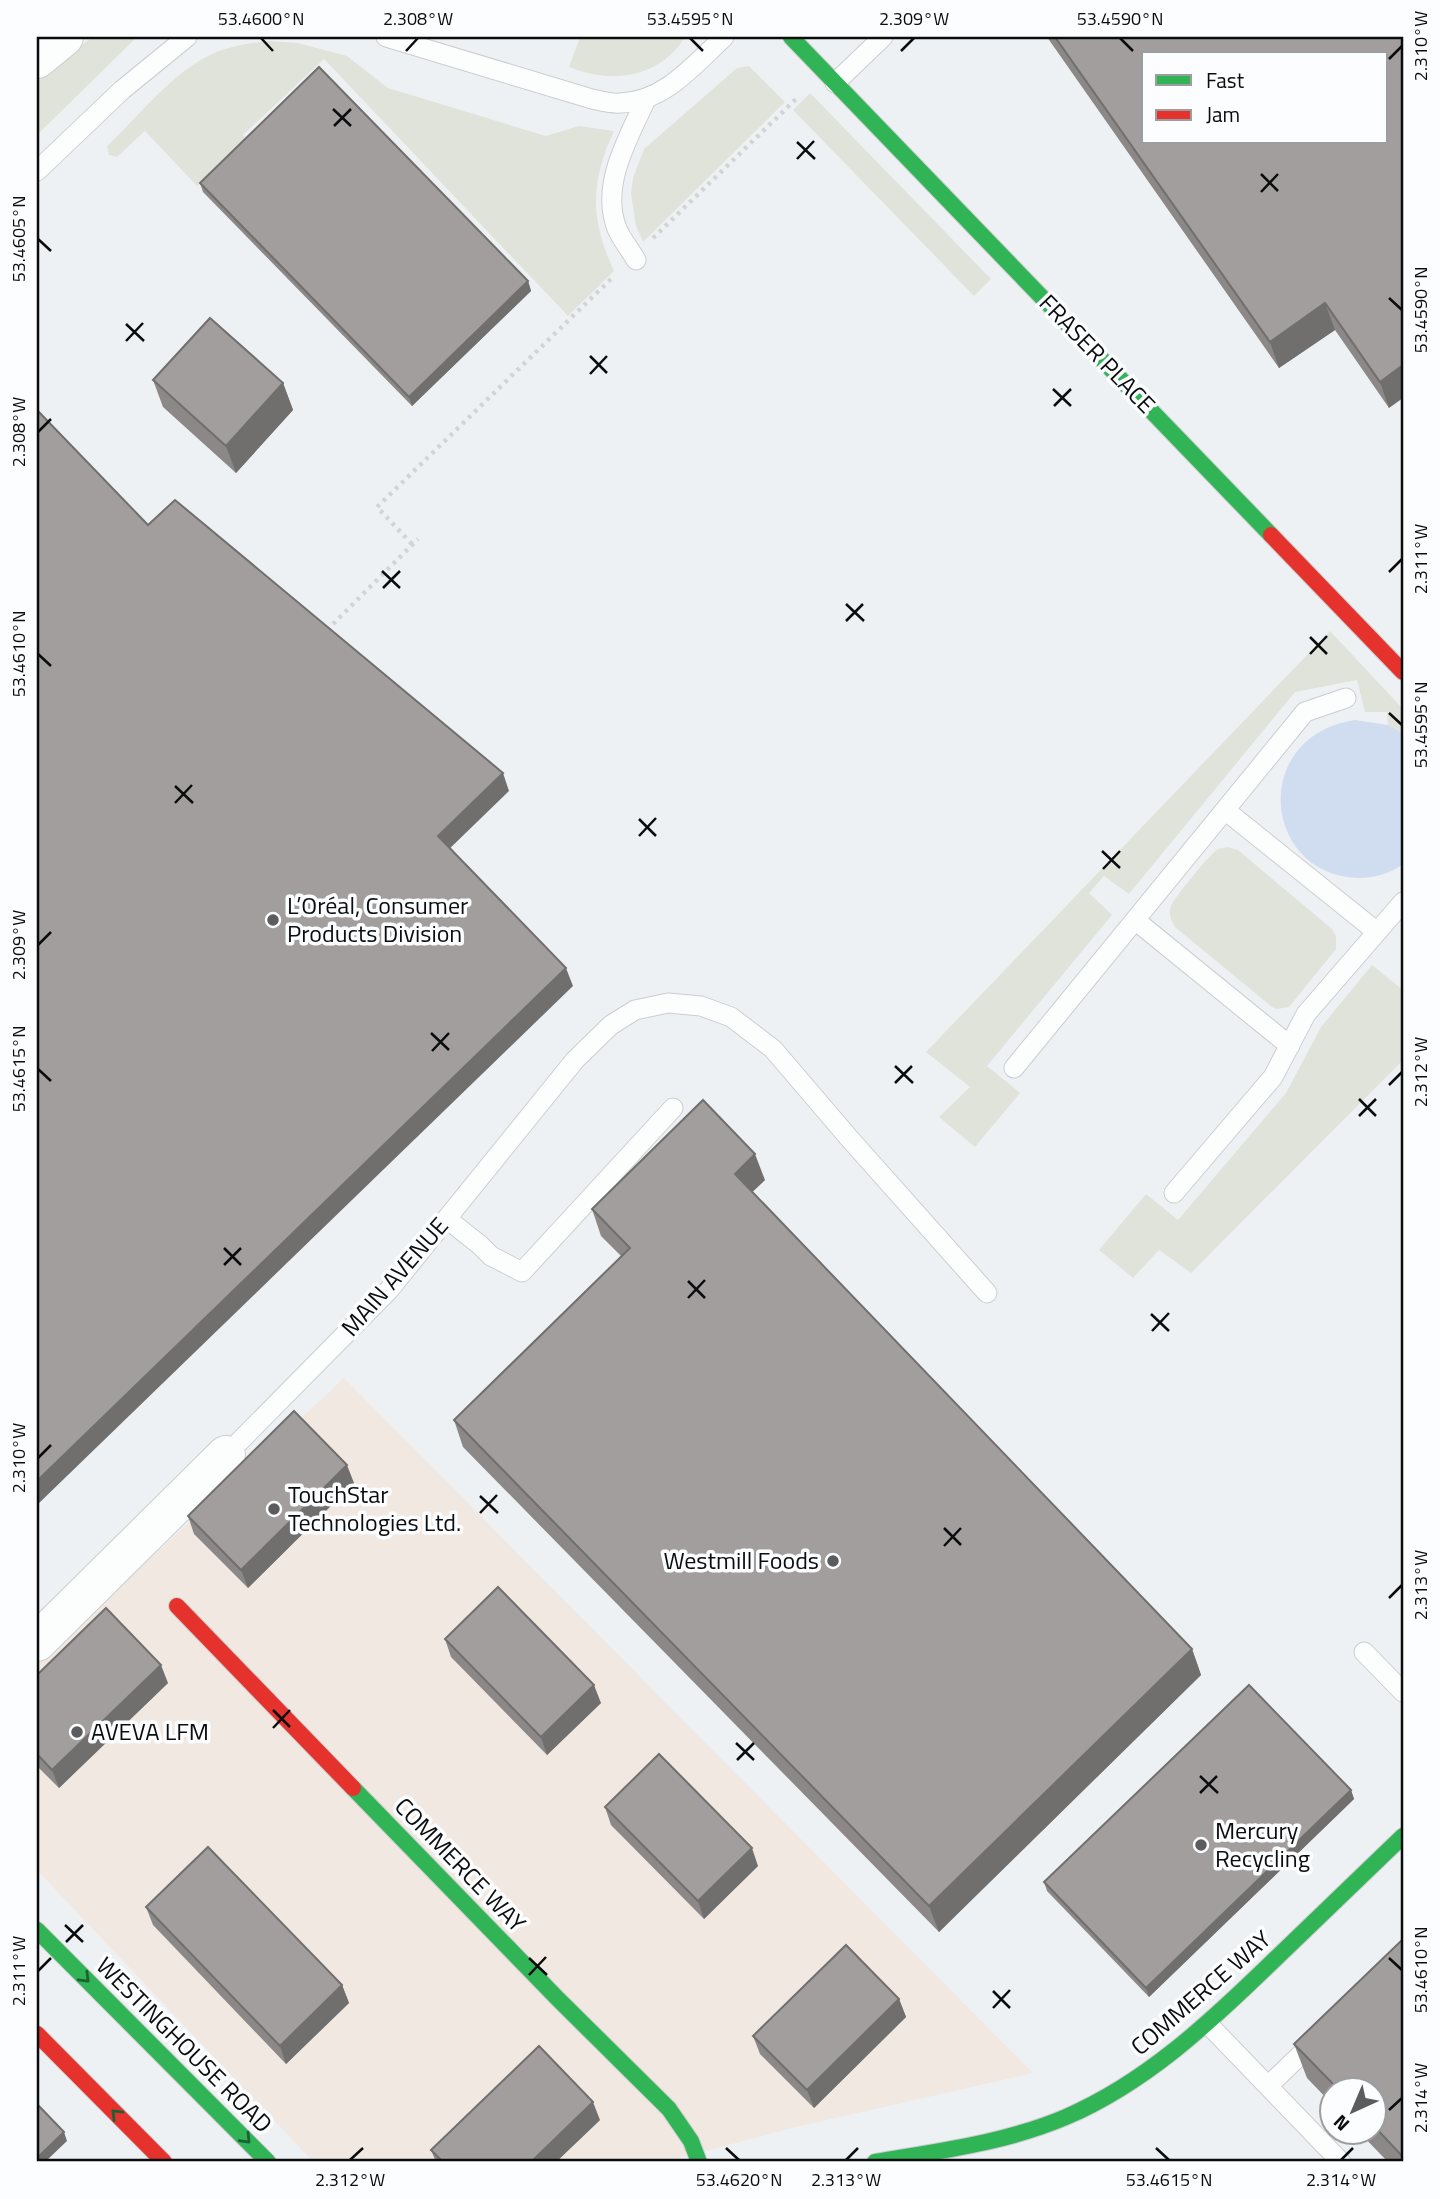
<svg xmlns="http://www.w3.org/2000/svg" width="1440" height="2199" font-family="'Titillium Web',sans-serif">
<rect width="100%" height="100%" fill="#eef1f4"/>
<!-- commercial -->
<path fill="#f1e9e1" d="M344 1378 1033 2073 788 2129 665 2162H313L37 1870V1664Z"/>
<!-- green -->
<path fill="#e0e3da" d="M92 37H137L37 135V82Z
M580 37H685C659 79 611 84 569 67Z
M270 41 298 43 347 56 388 88 546 136 579 126 614 131C590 183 590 219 614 271L568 316 324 59 243 135 246 140 197 186 145 131 117 157 109 155 107 146C140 115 170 74 212 54 230 46 250 43 270 41Z
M749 66 785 102 643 242 636 226 631 194 633 178 644 149 737 68Z
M810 93 991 279 974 296 793 110Z
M1330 631 1403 709V733L1388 725 1387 712H1365L1357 680 1295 692 1129 894 1104 876 1089 893 1112 915 987 1066 1020 1093 975 1147 939 1117 970 1087 926 1052Z
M1228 847 1238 850 1332 929 1336 936V949L1289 1007 1277 1009 1272 1007 1175 927C1171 920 1168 915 1171 906 1174 898 1209 855 1217 850 1220 848 1224 848 1228 847Z
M1372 965 1403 990V1060L1191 1273 1159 1250 1133 1278 1099 1250 1146 1194 1178 1220 1286 1093 1321 1027Z"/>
<!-- water -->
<path fill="#d0ddf0" d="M1355 720 1388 725 1403 733V864C1390 874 1374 878 1358 878 1262 875 1249 736 1355 720Z"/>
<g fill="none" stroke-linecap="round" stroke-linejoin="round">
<!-- lane casing -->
<g stroke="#cbcdd0" stroke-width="21">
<path id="lane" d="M386 37 592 99C601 101 611 104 620 103 664 102 694 65 724 37
M835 83 883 37
M37 171 122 90 187 37
M636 260C630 249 620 238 616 226 601 183 629 137 646 99
M1225 810 1377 932
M1135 920 1290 1046
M1014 1068 1305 712 1346 698
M1174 1193 1273 1077 1306 1014 1403 902
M447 1219 480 1245 491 1256 522 1272 673 1108
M226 1455 389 1290 575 1060 611 1025 635 1010 668 1003 701 1006 731 1017 773 1049 849 1138 987 1293
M1364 1652 1403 1692
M1208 2024 1341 2162
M1268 2086 1317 2039"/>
</g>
<!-- street casing -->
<g stroke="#cbcdd0" stroke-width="40">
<path id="street" d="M37 59 64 37
M37 1642 226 1455"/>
</g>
<!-- fast casing -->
<g stroke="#cbcdd0" stroke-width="18">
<path id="fast" d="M791 37 1271 535
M353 1788 557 1998 669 2109 691 2141 699 2162
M37 1930 268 2162
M875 2162C939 2151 1005 2143 1066 2117 1145 2083 1208 2024 1269 1965 1314 1922 1358 1879 1403 1836"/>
</g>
<!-- jam casing -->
<g stroke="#cbcdd0" stroke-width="18">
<path id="jam" d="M1271 535 1403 672
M177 1606 353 1788
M37 2034 164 2162"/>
</g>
<!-- path -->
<path stroke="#d3d4d5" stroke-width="4.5" stroke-dasharray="3.5 5" stroke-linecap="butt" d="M653 238 797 98
M412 544 377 507 614 276
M327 630 418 539"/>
<!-- lane -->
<use href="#lane" stroke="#fcfdfd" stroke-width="19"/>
<!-- street -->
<use href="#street" stroke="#fcfdfd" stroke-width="38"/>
<!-- fast -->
<use href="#fast" stroke="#30b455" stroke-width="16"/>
<!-- jam -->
<use href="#jam" stroke="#e5322d" stroke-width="16"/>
</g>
<!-- wall -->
<path fill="#8b8887" d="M1047 37H1403L1389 408 1335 330 1279 368Z
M200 183 528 281 531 291 412 406 203 192Z
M153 380 283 383 293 410 236 473 163 407Z
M765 1180 752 1192 1192 1649 1201 1675 939 1932 463 1447 454 1420 621 1256 601 1236 592 1209Z
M354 1483 248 1588 194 1534 188 1516Z
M445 1639 601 1703 547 1755 451 1657Z
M37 1675 168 1683 59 1788 37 1766Z
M1351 1790 1354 1799 1149 1997 1047 1891 1044 1882Z
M605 1807 758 1866 704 1919 611 1825Z
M146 1907 342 1985 349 2003 286 2064 153 1925Z
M1403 1939V2162H1388L1359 2132H1374V2090H1332V2104L1307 2078 1294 2044Z
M899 1999 906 2017 814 2108 760 2054 753 2036Z
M600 2120 556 2162H436L431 2150Z"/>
<!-- shaded-wall -->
<path fill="#716f6e" d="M528 281 531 291 412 406 409 397Z
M1325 303 1335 330 1279 368 1270 342Z
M1403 365V398L1389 408 1380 382Z
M283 383 293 410 236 473 226 446Z
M503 773 509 791 444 854 438 836Z
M566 968 573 986 37 1505V1481Z
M755 1154 765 1180 744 1200 735 1174Z
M347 1465 354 1483 248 1588 241 1570Z
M1192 1649 1201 1675 939 1932 929 1906Z
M161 1665 168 1683 59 1788 52 1770Z
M594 1685 601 1703 547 1755 541 1737Z
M1351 1790 1354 1799 1149 1997 1146 1988Z
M752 1848 758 1866 704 1919 698 1901Z
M342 1985 349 2003 286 2064 280 2046Z
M899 1999 906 2017 814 2108 807 2090Z
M593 2102 600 2120 556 2162H531Z
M64 2132 67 2141 45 2162H37V2158Z"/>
<!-- building -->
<path fill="#a29e9d" stroke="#716f6e" stroke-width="2" fill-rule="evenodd" d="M1055 37H1403V365L1380 382 1325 303 1270 342ZM1144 54H1386V142H1144Z
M319 67 528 281 409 397 200 183Z
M210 318 283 383 226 446 153 380Z
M37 410 148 525 175 500 503 773 438 836 566 968 37 1481Z
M703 1100 755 1154 735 1174 1192 1649 929 1906 454 1420 630 1248 592 1209Z
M294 1411 347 1465 241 1570 188 1516Z
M498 1587 594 1685 541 1737 445 1639Z
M106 1608 161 1665 52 1770 37 1754V1675Z
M1249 1685 1351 1790 1146 1988 1044 1882Z
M659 1754 752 1848 698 1901 605 1807Z
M208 1847 342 1985 280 2046 146 1907Z
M1403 1939V2157L1374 2126V2090H1339L1294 2044Z
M846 1945 899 1999 807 2090 753 2036Z
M539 2046 593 2102 531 2162H443L431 2150Z
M37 2104 64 2132 37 2158Z"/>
<!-- one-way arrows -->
<defs><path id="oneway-chevron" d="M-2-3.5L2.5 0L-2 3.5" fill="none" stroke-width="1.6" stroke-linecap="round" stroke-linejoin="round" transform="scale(1.75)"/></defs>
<g stroke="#1d6032">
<use href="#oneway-chevron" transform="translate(85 1978) rotate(45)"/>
<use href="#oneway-chevron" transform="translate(116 2114) rotate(-135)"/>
<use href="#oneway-chevron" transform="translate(246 2139) rotate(46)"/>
</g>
<!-- ticks -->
<path fill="none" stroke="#0a0c0e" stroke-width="2.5" d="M261 38 273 51M690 38 703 51M1120 38 1133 51M406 51 418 38M901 51 914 38M1389 59 1402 46M333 109 351 126M334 126 351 109M797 142 815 159M797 159 814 141M1261 174 1278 191M1261 192 1278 174M38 239 51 251M1389 298 1402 310M126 324 144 341M126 341 143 323M590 356 607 373M590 374 607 356M1053 389 1071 406M1054 406 1071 389M38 432 51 419M382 571 400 588M1389 572 1402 559M383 588 400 571M846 604 864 621M846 621 863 604M1310 637 1327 654M38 654 51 666M1310 654 1327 636M1389 713 1402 725M175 786 193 803M175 803 192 785M639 819 656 836M639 836 656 818M1102 851 1120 868M1103 869 1120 851M38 945 51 932M431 1033 449 1050M432 1051 449 1033M895 1066 913 1083M38 1069 51 1081M895 1083 912 1066M1389 1085 1402 1072M1359 1099 1376 1116M1359 1116 1376 1099M224 1248 241 1265M224 1265 241 1248M688 1281 705 1298M688 1298 705 1280M1151 1314 1169 1331M1152 1331 1169 1313M38 1458 51 1445M480 1496 498 1513M480 1513 497 1495M944 1528 961 1545M944 1546 961 1528M1389 1598 1402 1585M273 1710 290 1727M273 1728 290 1710M736 1743 754 1760M737 1760 754 1743M1200 1776 1218 1793M1200 1793 1217 1776M65 1925 83 1942M66 1942 83 1925M529 1958 547 1975M1389 1958 1402 1970M38 1971 51 1958M529 1975 546 1957M993 1991 1010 2008M993 2008 1010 1990M1389 2110 1402 2098M726 2148 739 2160M1156 2148 1169 2160M350 2160 363 2148M846 2160 858 2148M1341 2160 1353 2148"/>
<!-- markers -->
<g fill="#5a5c5e" stroke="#fcfdfe" stroke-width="2.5">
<circle cx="273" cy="920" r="7"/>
<circle cx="274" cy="1509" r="7"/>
<circle cx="833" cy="1561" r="7"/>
<circle cx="77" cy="1732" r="7"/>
<circle cx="1201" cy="1845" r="7"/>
</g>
<g text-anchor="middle" stroke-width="7" stroke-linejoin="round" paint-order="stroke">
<!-- street labels -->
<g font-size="24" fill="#0a0c0e" stroke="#fcfdfe">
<text transform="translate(1097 354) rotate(46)" y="8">FRASER PLACE</text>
<text transform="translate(395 1277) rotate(-49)" y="8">MAIN AVENUE</text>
<text transform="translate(460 1865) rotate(46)" y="8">COMMERCE WAY</text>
<text transform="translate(1201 1993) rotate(-41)" y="8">COMMERCE WAY</text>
<text transform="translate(184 2045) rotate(45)" y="8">WESTINGHOUSE ROAD</text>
</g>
<!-- poi labels -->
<g font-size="24" fill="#0a0c0e" stroke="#fcfdfe" text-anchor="start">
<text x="287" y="914">L’Oréal, Consumer<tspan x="287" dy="28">Products Division</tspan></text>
<text x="288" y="1503">TouchStar<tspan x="288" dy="28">Technologies Ltd.</tspan></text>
<text x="819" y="1569" text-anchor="end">Westmill Foods</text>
<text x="91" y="1740">AVEVA LFM</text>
<text x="1215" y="1839">Mercury<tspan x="1215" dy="28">Recycling</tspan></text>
</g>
</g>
<!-- border -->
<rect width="1440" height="2199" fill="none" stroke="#fcfdfe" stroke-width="77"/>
<!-- legend -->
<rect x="1142" y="52" width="245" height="91" fill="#fcfdfe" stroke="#9b9d9e" stroke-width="2"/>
<rect x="1156" y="75" width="35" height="10" fill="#30b455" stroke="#9b9d9e" stroke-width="2"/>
<text x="1206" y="88" font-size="21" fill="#0a0c0e">Fast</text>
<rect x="1156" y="110" width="35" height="10" fill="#e5322d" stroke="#9b9d9e" stroke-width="2"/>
<text x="1206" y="122" font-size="21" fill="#0a0c0e">Jam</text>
<!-- north arrow -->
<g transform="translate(1353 2111) rotate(224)"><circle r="33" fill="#fcfdfe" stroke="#9b9d9e" stroke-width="2"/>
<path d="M0-5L12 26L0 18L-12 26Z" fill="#5a5c5e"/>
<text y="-10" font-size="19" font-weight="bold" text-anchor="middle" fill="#0a0c0e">N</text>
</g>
<rect x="38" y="38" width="1364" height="2122" fill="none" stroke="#0a0c0e" stroke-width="2.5"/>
<g font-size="18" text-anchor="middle" fill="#0a0c0e">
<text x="261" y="25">53.4600°N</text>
<text x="418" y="25">2.308°W</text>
<text x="690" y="25">53.4595°N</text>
<text x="914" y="25">2.309°W</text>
<text x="1120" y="25">53.4590°N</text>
<text transform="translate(1421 46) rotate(-90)" y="6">2.310°W</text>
<text transform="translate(19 239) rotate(-90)" y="6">53.4605°N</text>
<text transform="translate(1421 310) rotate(-90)" y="6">53.4590°N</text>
<text transform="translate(19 432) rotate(-90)" y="6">2.308°W</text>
<text transform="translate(1421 559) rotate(-90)" y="6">2.311°W</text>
<text transform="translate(19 654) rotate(-90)" y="6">53.4610°N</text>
<text transform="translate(1421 725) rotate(-90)" y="6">53.4595°N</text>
<text transform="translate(19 945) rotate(-90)" y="6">2.309°W</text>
<text transform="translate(19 1069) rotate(-90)" y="6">53.4615°N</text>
<text transform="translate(1421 1072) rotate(-90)" y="6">2.312°W</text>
<text transform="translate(19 1458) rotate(-90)" y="6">2.310°W</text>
<text transform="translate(1421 1585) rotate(-90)" y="6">2.313°W</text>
<text transform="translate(1421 1970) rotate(-90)" y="6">53.4610°N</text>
<text transform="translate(19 1971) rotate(-90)" y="6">2.311°W</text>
<text transform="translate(1421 2098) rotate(-90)" y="6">2.314°W</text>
<text x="350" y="2186">2.312°W</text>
<text x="739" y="2186">53.4620°N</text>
<text x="846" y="2186">2.313°W</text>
<text x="1169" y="2186">53.4615°N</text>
<text x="1341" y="2186">2.314°W</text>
</g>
</svg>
